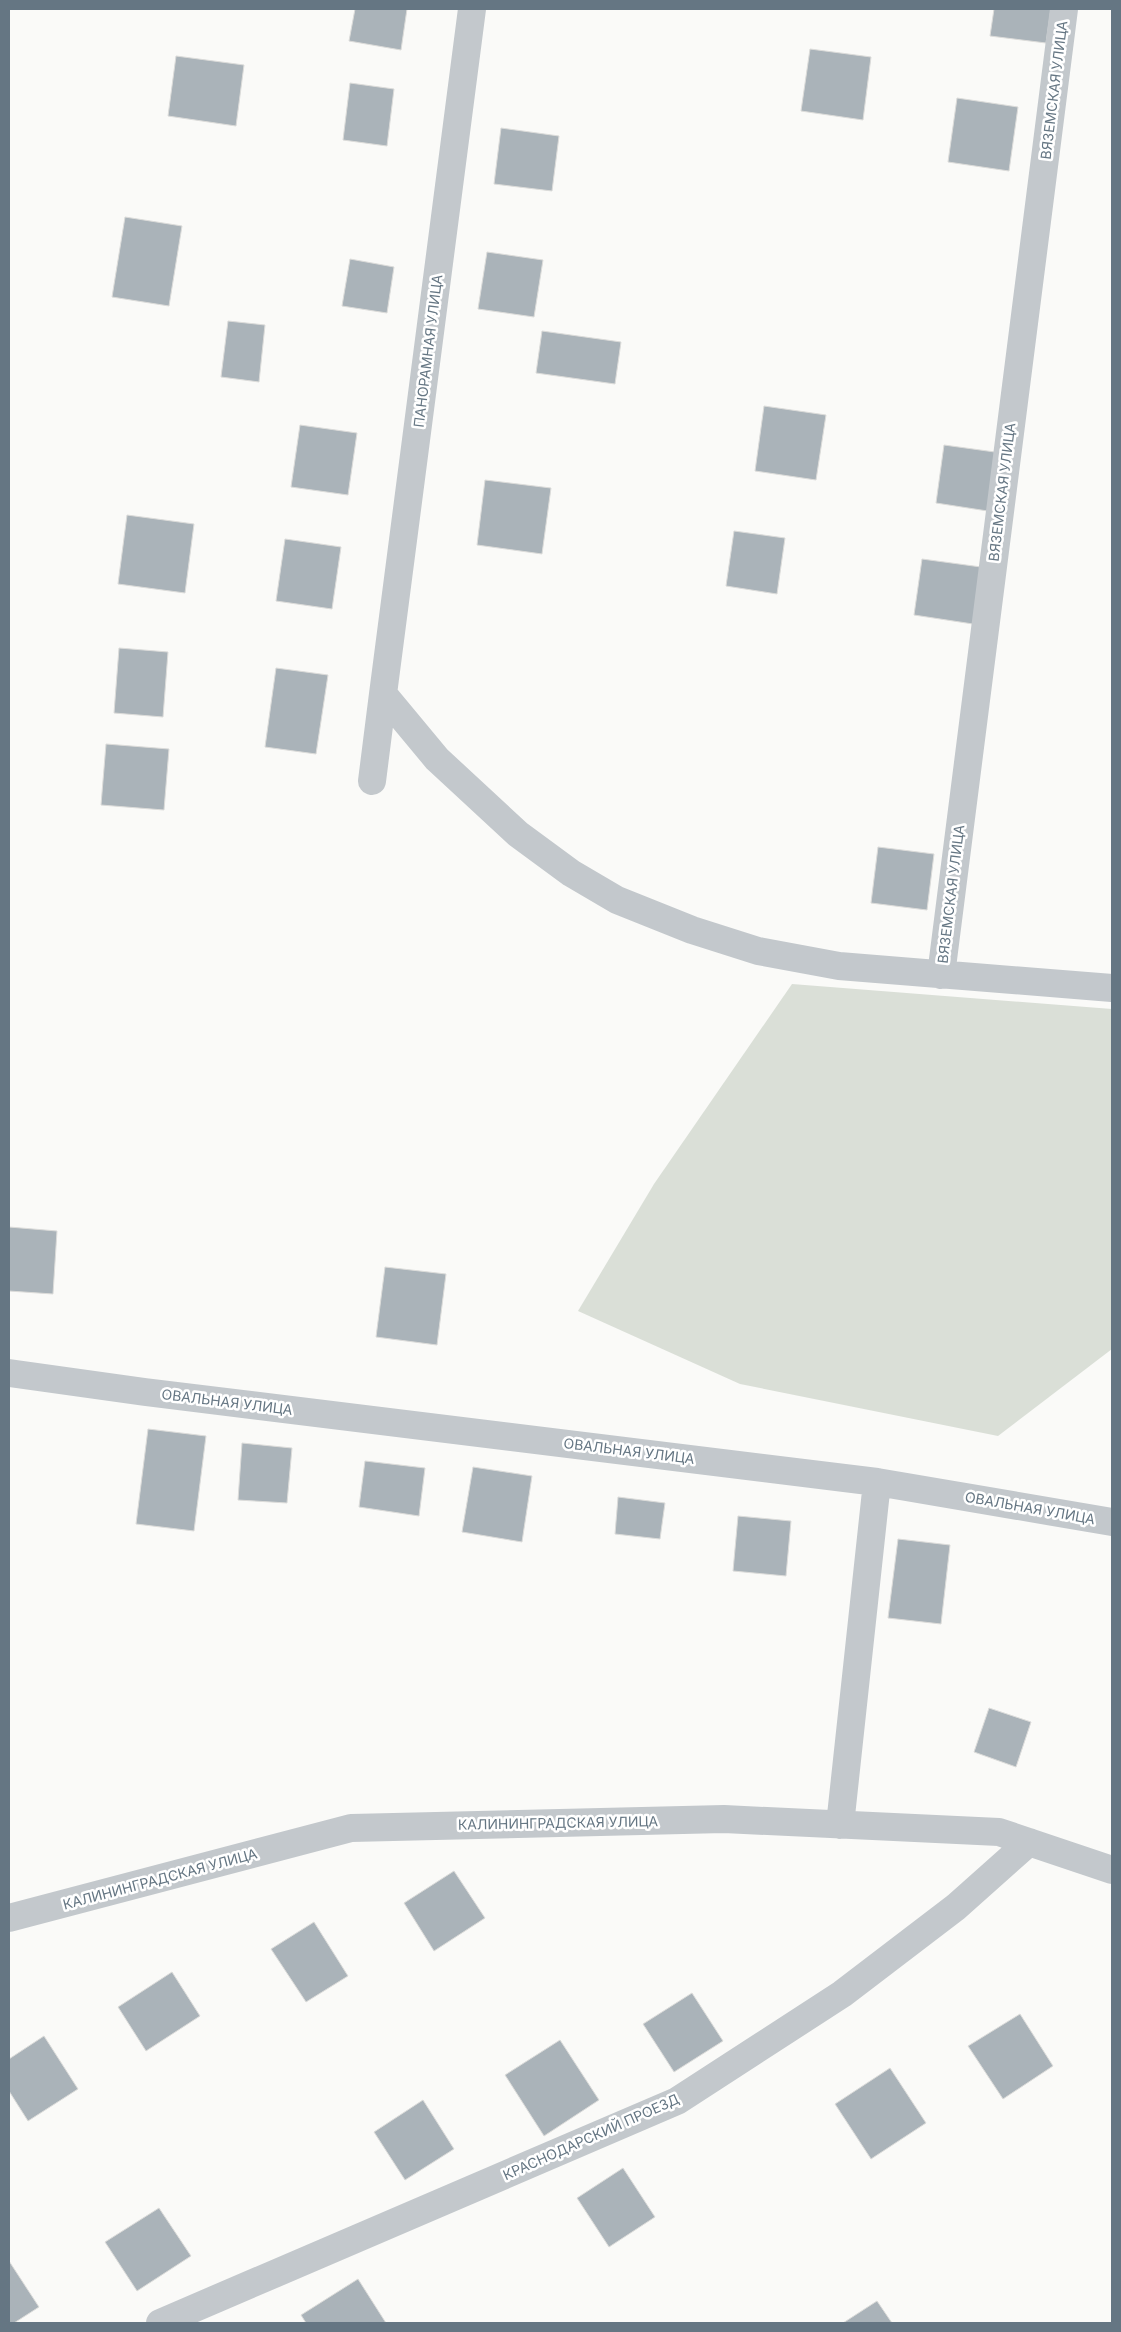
<svg xmlns="http://www.w3.org/2000/svg" width="1121" height="2332" font-family="Inter,sans-serif">
<rect width="100%" height="100%" fill="#fafaf8"/>
<!-- green -->
<path fill="#dadfd7" d="M792 984 1112 1009V1349L998 1436 740 1384 578 1311 654 1184Z"/>
<!-- building -->
<path fill="#aab3b9" stroke="#dcdcda" d="M355 9H407L401 50 349 41Z
M994 9H1051L1046 43 990 36Z
M810 49 871 57 863 120 801 111Z
M176 56 244 65 236 126 168 116Z
M350 83 394 89 387 146 343 140Z
M957 98 1018 107 1009 171 948 162Z
M501 128 559 136 552 191 494 184Z
M125 217 182 226 169 306 112 297Z
M487 252 543 260 534 317 478 309Z
M350 259 394 267 387 313 342 306Z
M228 321 265 325 259 382 221 377Z
M542 331 621 342 615 384 536 373Z
M764 406 826 415 816 480 755 471Z
M300 425 357 433 348 495 291 487Z
M944 445 1002 453 994 512 936 503Z
M485 480 551 488 542 554 477 545Z
M127 515 194 524 185 593 118 584Z
M734 531 785 538 777 594 726 586Z
M285 539 341 547 332 609 276 601Z
M922 559 981 567 973 624 914 615Z
M119 648 168 652 163 717 114 713Z
M276 668 328 675 316 754 265 747Z
M106 744 169 749 164 810 101 805Z
M878 847 934 854 927 910 871 903Z
M9 1227 57 1231 53 1294 9 1291Z
M385 1267 446 1274 437 1345 376 1337Z
M148 1429 206 1436 194 1531 136 1524Z
M242 1443 292 1448 287 1503 238 1500Z
M365 1461 425 1468 419 1516 359 1507Z
M473 1467 532 1476 522 1542 462 1532Z
M618 1497 665 1503 660 1539 615 1534Z
M738 1516 791 1521 786 1576 733 1571Z
M898 1539 950 1545 941 1624 888 1618Z
M989 1708 1031 1722 1016 1767 974 1752Z
M454 1871 485 1918 434 1951 404 1903Z
M314 1922 348 1976 306 2002 271 1949Z
M172 1972 200 2016 146 2051 118 2007Z
M692 1993 723 2041 674 2072 643 2024Z
M1020 2014 1053 2066 1003 2099 968 2046Z
M44 2036 78 2089 28 2121 9 2091V2059Z
M560 2040 599 2100 544 2136 505 2075Z
M890 2068 926 2123 871 2159 835 2104Z
M423 2100 454 2149 405 2180 374 2132Z
M623 2168 655 2217 609 2247 577 2198Z
M159 2208 191 2256 137 2291 105 2242Z
M9 2261 39 2307 14 2323H9Z
M358 2279 386 2323H306L301 2315Z
M877 2301 892 2323H843Z"/>
<g fill="none" stroke-linecap="round" stroke-linejoin="round">
<!-- minor -->
<path stroke="#c3c8cc" stroke-width="28" d="M472 9 383 694 437 759 518 834 571 873 617 900 692 930 758 951 839 966 1112 988
M372 781 383 694
M941 975 1064 9
M9 1373 145 1392 877 1482 1112 1522
M840 1825 877 1482
M9 1918 351 1828 724 1819 999 1832 1112 1870
M160 2323 677 2101 842 1994 956 1907 1029 1842"/>
</g>
<g text-anchor="middle" stroke-width="5" stroke-linejoin="round" paint-order="stroke">
<!-- street labels -->
<g font-size="14" fill="#657683" stroke="#fff">
<text transform="translate(1054 90) rotate(-83)" y="5">ВЯЗЕМСКАЯ УЛИЦА</text>
<text transform="translate(428 351) rotate(-83)" y="5">ПАНОРАМНАЯ УЛИЦА</text>
<text transform="translate(1002 492) rotate(-83)" y="5">ВЯЗЕМСКАЯ УЛИЦА</text>
<text transform="translate(951 894) rotate(-83)" y="5">ВЯЗЕМСКАЯ УЛИЦА</text>
<text transform="translate(227 1402) rotate(7)" y="5">ОВАЛЬНАЯ УЛИЦА</text>
<text transform="translate(629 1451) rotate(7)" y="5">ОВАЛЬНАЯ УЛИЦА</text>
<text transform="translate(1030 1508) rotate(10)" y="5">ОВАЛЬНАЯ УЛИЦА</text>
<text transform="translate(558 1823) rotate(-1)" y="5">КАЛИНИНГРАДСКАЯ УЛИЦА</text>
<text transform="translate(160 1879) rotate(-15)" y="5">КАЛИНИНГРАДСКАЯ УЛИЦА</text>
<text transform="translate(591 2137) rotate(-24)" y="5">КРАСНОДАРСКИЙ ПРОЕЗД</text>
</g>
</g>
<!-- border -->
<rect width="1121" height="2332" fill="none" stroke="#657683" stroke-width="20"/>
</svg>
